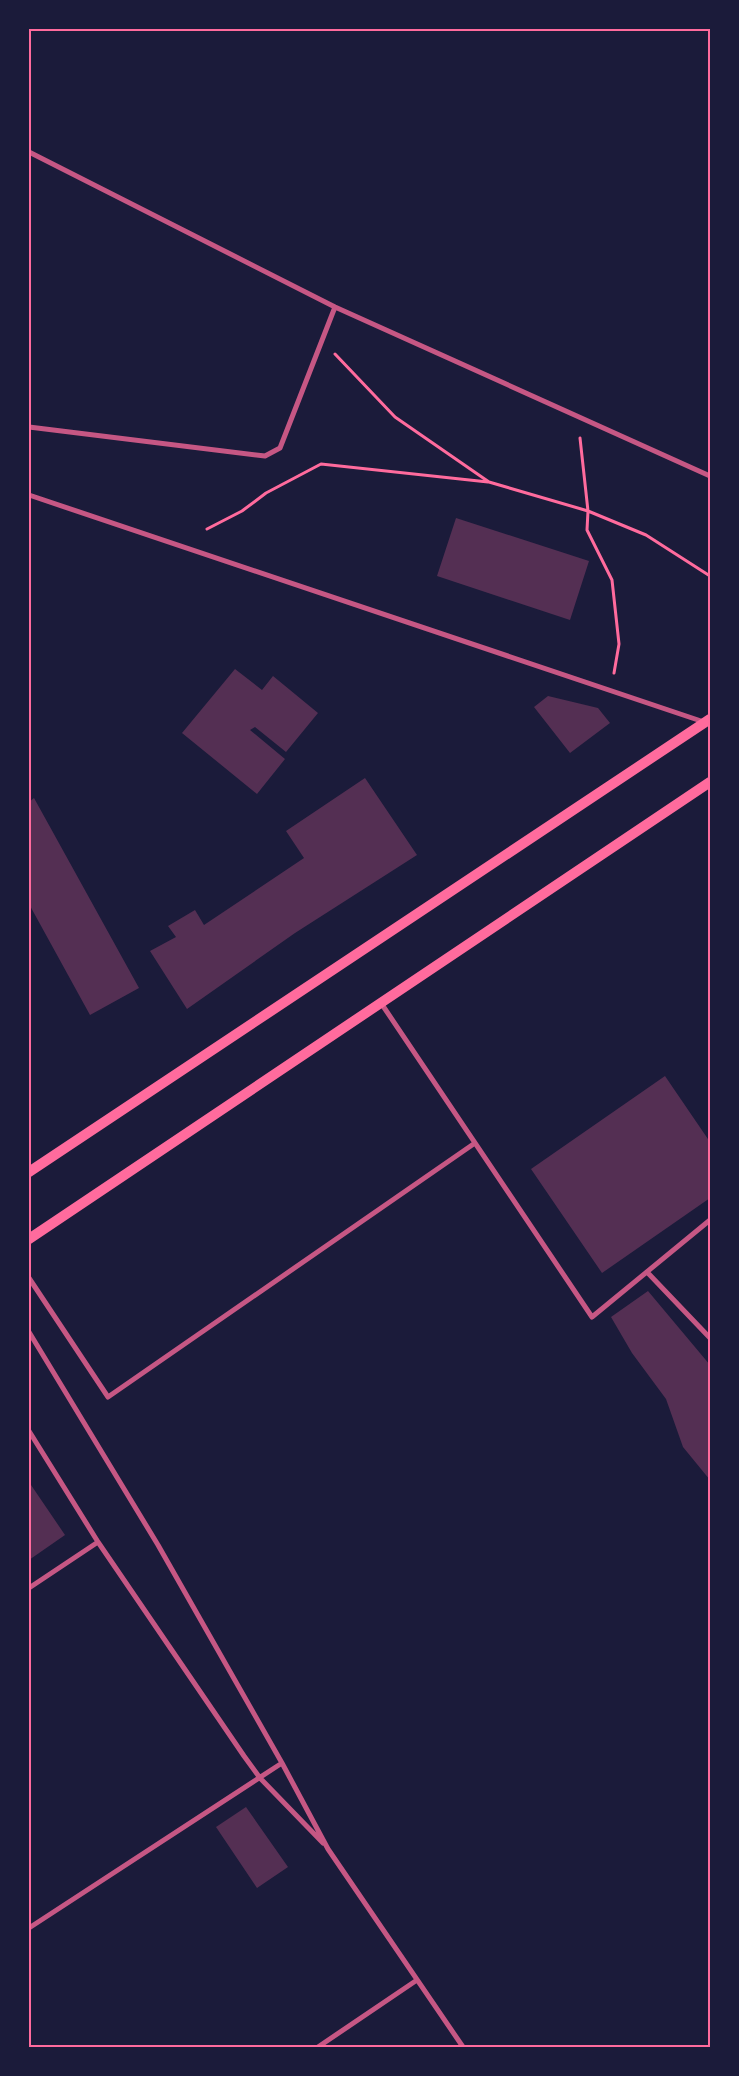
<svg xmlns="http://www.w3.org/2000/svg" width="739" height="2076" font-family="Georgia,serif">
<rect width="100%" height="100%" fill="#1b1b3a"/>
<!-- building -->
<path fill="#542f53" d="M456 518 589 561 570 620 437 576Z
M235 669 262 690 273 676 318 713 286 752 255 727 250 730 285 759 257 794 182 733Z
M548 696 598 708 610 723 570 753 534 707Z
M365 778 417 855 295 933 187 1009 150 951 176 937 168 926 195 910 204 925 304 858 286 831Z
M34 798 139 988 90 1015 29 904V802Z
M665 1076 710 1142V1198L602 1273 531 1169Z
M648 1291 710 1365V1480L683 1447 666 1399 632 1353 611 1317Z
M29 1482 65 1535 29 1560Z
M246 1807 288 1867 257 1888 216 1827Z"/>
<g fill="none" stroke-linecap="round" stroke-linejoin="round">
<!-- path -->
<path stroke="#ff6b9d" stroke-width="3" d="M335 354 395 417 489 482 588 511 587 530 612 580 619 644 614 673
M580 438 588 511 646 535 710 576
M207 529 242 511 266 493 321 464 488 482"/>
<!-- minor -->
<path stroke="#c65784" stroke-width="5" d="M29 152 335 307 710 476
M29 427 265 456 280 448 335 307
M29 495 704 722
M381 1003 592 1317 710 1220
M647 1272 710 1338
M29 1278 108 1397 475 1143
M29 1332 158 1545 282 1763 328 1849 463 2047
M29 1431 98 1542 244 1756 260 1778 323 1843
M29 1588 98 1542
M29 1928 282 1763
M318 2047 417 1980"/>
<!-- secondary -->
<path stroke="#ff6b9d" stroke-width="10" d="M29 1172 710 719
M29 1239 710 782"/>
</g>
<!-- border -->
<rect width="739" height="2076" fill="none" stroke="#1b1b3a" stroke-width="60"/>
<rect x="30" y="30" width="679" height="2016" fill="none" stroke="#ff6b9d" stroke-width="2"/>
</svg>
